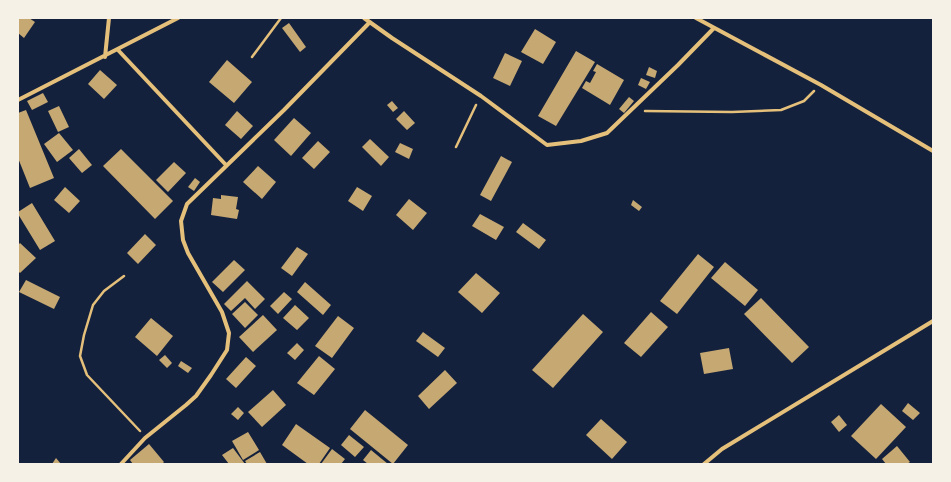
<svg xmlns="http://www.w3.org/2000/svg" width="951" height="482" font-family="'Nunito Sans',sans-serif">
<rect width="100%" height="100%" fill="#14213d"/>
<!-- building -->
<path fill="#c6a872" d="M18 18H29L35 22 24 38 18 33Z
M289 23 306 47 300 52 282 28Z
M535 29 556 42 543 64 521 52Z
M576 51 595 62 556 126 538 116Z
M505 53 522 61 510 86 493 78Z
M227 60 252 82 234 103 209 82Z
M597 64 624 80 610 105 582 88 586 81 590 83 596 72 593 71Z
M649 67 657 71 655 78 646 75Z
M100 70 117 85 104 99 88 84Z
M641 78 650 82 646 89 638 85Z
M43 93 48 102 32 110 27 101Z
M629 97 634 101 624 113 619 109Z
M392 101 398 108 393 112 387 105Z
M59 106 69 127 58 132 48 111Z
M26 110 54 178 30 188 18 158V113Z
M237 111 253 126 241 139 225 125Z
M404 111 415 123 407 130 396 119Z
M294 118 311 133 291 156 274 140Z
M59 133 73 150 57 162 44 144Z
M370 139 389 157 381 166 362 147Z
M318 141 330 152 314 169 302 158Z
M400 143 413 149 409 159 395 152Z
M79 149 92 165 82 173 69 158Z
M121 149 173 201 155 219 103 166Z
M501 156 512 162 491 201 480 195Z
M174 162 186 173 168 192 156 180Z
M258 166 276 182 262 199 243 182Z
M195 178 200 182 194 191 188 187Z
M65 187 80 201 69 213 54 200Z
M357 187 372 196 363 211 348 201Z
M221 195 238 197 236 209 239 210 237 219 211 215 213 198 221 199Z
M409 199 427 213 413 230 396 215Z
M633 200 642 207 639 211 631 205Z
M32 203 55 241 40 250 18 214V212Z
M480 214 504 227 496 240 472 226Z
M523 223 546 240 539 249 516 232Z
M145 234 156 245 138 264 127 253Z
M20 243 36 258 20 273 18 271V245Z
M297 247 308 254 292 276 281 268Z
M698 254 714 267 677 314 660 301Z
M234 260 245 270 223 292 212 282Z
M725 262 758 290 745 306 711 278Z
M476 273 500 293 482 313 458 292Z
M26 280 60 297 54 309 19 292Z
M247 281 265 299 255 309 245 298 231 311 224 304Z
M305 282 331 305 323 315 297 292Z
M284 292 292 299 278 314 270 306Z
M761 298 809 347 792 363 744 314Z
M245 302 258 315 245 328 232 314Z
M295 305 309 318 297 330 283 318Z
M651 312 668 327 641 357 624 343Z
M583 314 603 332 553 388 532 370Z
M263 315 277 330 253 352 239 337Z
M338 316 354 328 332 358 315 346Z
M151 318 173 336 157 356 135 337Z
M423 332 445 348 438 357 416 341Z
M297 343 304 350 295 360 287 353Z
M729 348 733 369 704 374 700 353Z
M165 355 172 363 167 368 159 360Z
M319 356 335 369 314 395 297 383Z
M246 357 256 366 236 388 226 379Z
M181 361 192 368 188 373 178 366Z
M445 370 457 383 429 409 418 396Z
M273 390 286 405 262 427 248 412Z
M908 403 920 413 913 420 902 411Z
M881 404 906 427 876 459 851 436Z
M238 407 244 413 238 420 231 414Z
M365 410 408 445 393 464 350 429Z
M839 415 847 425 839 432 831 422Z
M601 419 627 442 612 459 586 435Z
M296 424 330 448 319 464H308L282 445Z
M248 432 259 450 243 460 232 441Z
M349 435 364 447 355 457 341 445Z
M149 444 164 462 162 464H133L130 460Z
M897 446 910 462 907 464H886L882 459Z
M233 448 245 464H229L222 455Z
M332 449 345 459 341 464H321Z
M371 450 388 464H368L363 460Z
M260 452 267 464H247L245 461Z
M56 458 61 464H52Z"/>
<g fill="none" stroke-linecap="round" stroke-linejoin="round">
<!-- path -->
<path stroke="#e5c07b" stroke-width="2.5" d="M252 57 281 18
M645 111 732 112 781 110 804 101 814 91
M456 147 476 105
M124 276 104 291 93 305 84 335 80 356 87 375 140 431"/>
<!-- minor -->
<path stroke="#e5c07b" stroke-width="4" d="M364 18 392 38 481 96 547 145 581 141 607 133 678 65 714 28
M696 18 821 85 933 151
M118 50 226 165
M105 57 109 18
M18 100 178 18
M121 464 145 438 186 405 196 396 211 375 227 350 229 333 222 312 188 253 183 240 181 221 187 204 284 110 370 22
M704 464 722 449 933 321"/>
</g>
<!-- border -->
<rect width="951" height="482" fill="none" stroke="#f6f1e7" stroke-width="38"/>
</svg>
